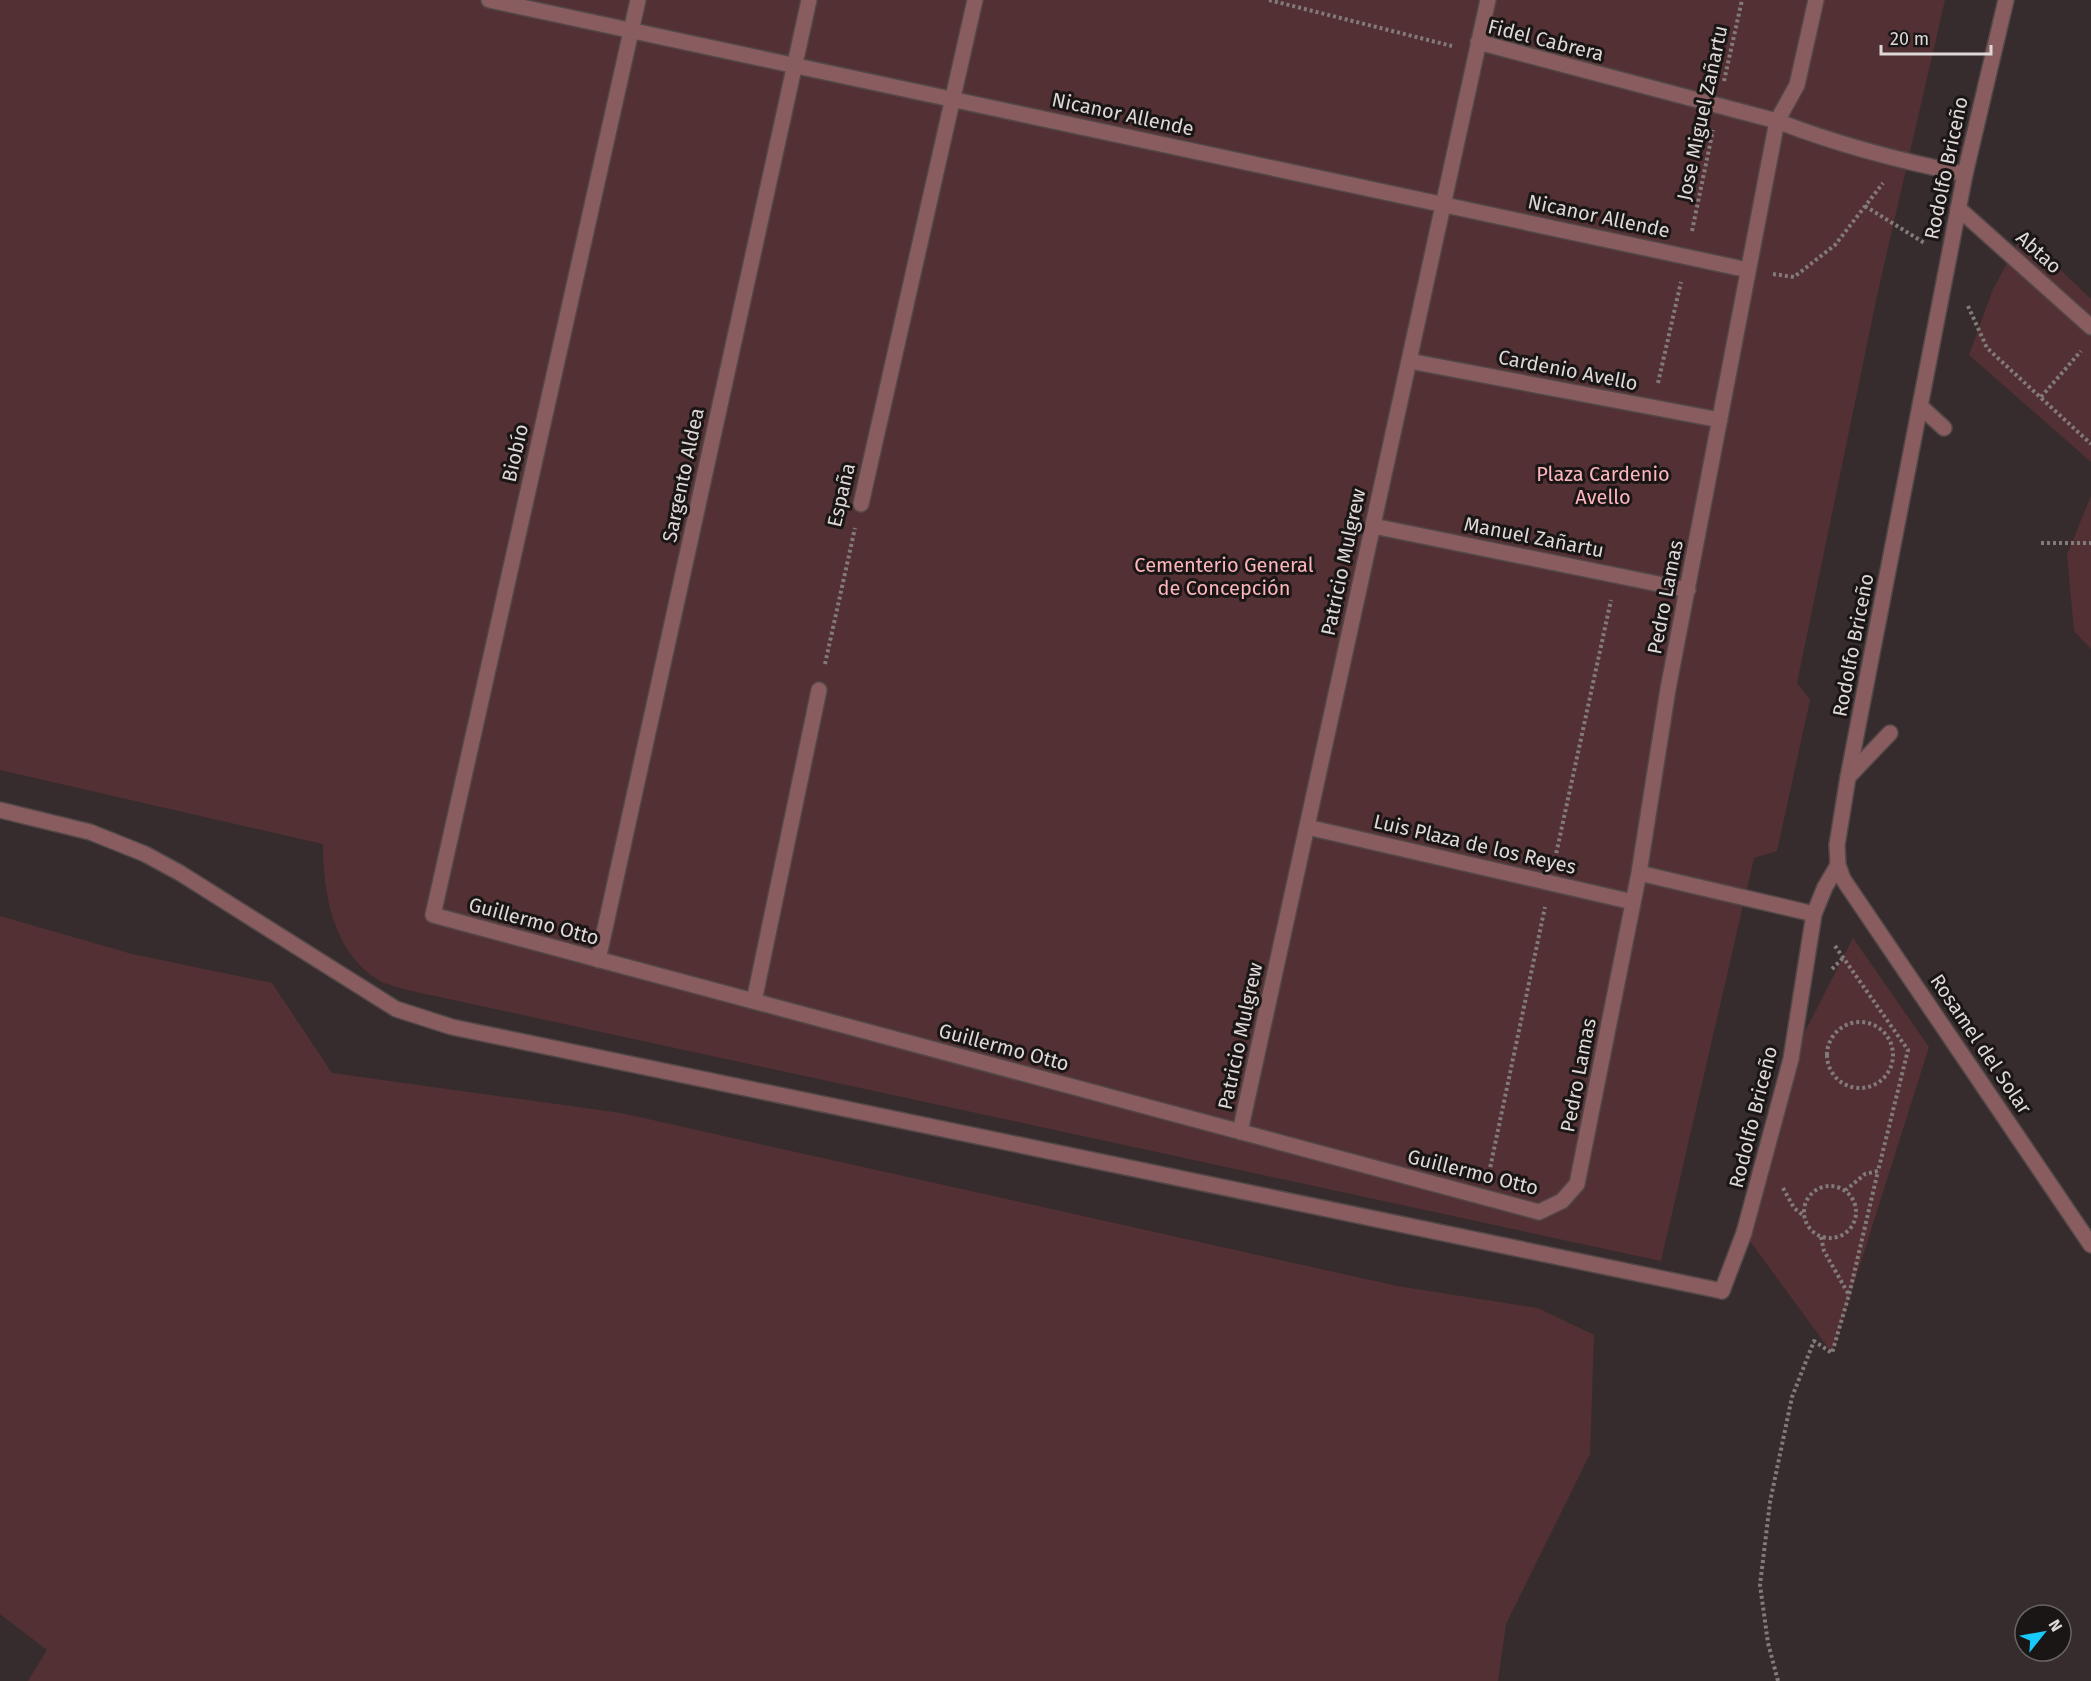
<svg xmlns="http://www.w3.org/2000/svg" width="2091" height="1681" font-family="'Fira Sans',sans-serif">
<rect width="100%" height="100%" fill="#372c2d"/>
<!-- green -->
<path fill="#533033" d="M0 0H1945L1878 291 1797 683 1810 700 1777 851 1754 858 1661 1261 407 990C399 987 388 985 380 981 333 953 323 894 323 844L0 770Z
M2023 234 2091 299V462L1969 355 1993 289Z
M2091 496V649L2074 631 2067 555Z
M0 916 132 954 272 983 332 1073 621 1113 1397 1286 1538 1308 1594 1335 1590 1454 1506 1624 1498 1681H28L47 1650 0 1614Z
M1853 938 1929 1047 1832 1353 1744 1233 1791 1059Z"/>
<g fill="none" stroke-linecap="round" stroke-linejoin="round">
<!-- service casing -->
<g stroke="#524848" stroke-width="18">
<path id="service" d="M489 0 1748 270
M638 0 433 915 1539 1212 1562 1201 1577 1184 1639 873 1668 689 1777 121 1797 85 1816 0
M1478 42 1777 121C1838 145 1900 161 1965 174
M1409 361 1720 420
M1920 406 1944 428
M861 504 975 0
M1373 526 1688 590
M1848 777 1890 733
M0 810 90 832 145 854 180 873 396 1009 452 1027 1722 1291
M1307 827 1633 902
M1639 873 1814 914
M598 960 809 0
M754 1001 819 690
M1240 1132 1488 0"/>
</g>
<!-- minor casing -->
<g stroke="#524848" stroke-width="18">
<path id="minor" d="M1958 208 2091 327
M1722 1291 1744 1233 1791 1059 1814 914 1825 887 1838 865"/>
</g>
<!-- tertiary casing -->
<g stroke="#524848" stroke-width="18">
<path id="tertiary" d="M2006 0 1965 174 1848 777 1837 845 1838 865 1843 879 2091 1245"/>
</g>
<!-- path -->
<path stroke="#837a7b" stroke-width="4" stroke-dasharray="3 3" stroke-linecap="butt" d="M1269 0 1452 46
M1724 81 1742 0
M1865 206 1926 244
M1692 231 1713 130
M1773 274 1794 277 1835 245 1883 183
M1968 306 1987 348 2091 444
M1658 383 1681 282
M2041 397 2081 351
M2041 543H2091
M825 664 855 528
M1555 859 1611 600
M1835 946 1908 1050 1878 1171 1865 1174 1846 1190
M1832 969 1843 958
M1827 1055a33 33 0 1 1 66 0a33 33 0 1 1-66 0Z
M1489 1173 1545 907
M1804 1212a26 26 0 1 1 52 0a26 26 0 1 1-52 0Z
M1783 1188 1794 1208 1804 1216
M1821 1237 1824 1251 1849 1295
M1778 1681 1768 1643 1760 1585 1770 1502 1792 1397 1814 1341 1832 1353 1849 1295 1878 1171"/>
<!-- service -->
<use href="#service" stroke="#895c5f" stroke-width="15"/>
<!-- minor -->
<use href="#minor" stroke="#895c5f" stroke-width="15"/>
<!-- tertiary -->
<use href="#tertiary" stroke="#895c5f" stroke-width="15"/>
</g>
<g text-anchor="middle" stroke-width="6" stroke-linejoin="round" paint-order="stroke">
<!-- street labels -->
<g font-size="20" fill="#dfd8d8" stroke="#1b1616">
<text transform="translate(1546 40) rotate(14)" y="7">Fidel Cabrera</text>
<text transform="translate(1702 113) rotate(-78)" y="7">Jose Miguel Zañartu</text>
<text transform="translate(1123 114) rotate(12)" y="7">Nicanor Allende</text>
<text transform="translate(1946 168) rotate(-78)" y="7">Rodolfo Briceño</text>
<text transform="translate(1599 216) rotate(12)" y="7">Nicanor Allende</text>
<text transform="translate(2039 252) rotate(42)" y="7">Abtao</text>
<text transform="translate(1568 370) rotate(11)" y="7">Cardenio Avello</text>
<text transform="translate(515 453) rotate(-77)" y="7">Biobío</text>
<text transform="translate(683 475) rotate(-78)" y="7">Sargento Aldea</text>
<text transform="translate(841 495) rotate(-77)" y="7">España</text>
<text transform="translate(1534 537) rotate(11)" y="7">Manuel Zañartu</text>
<text transform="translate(1343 562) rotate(-78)" y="7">Patricio Mulgrew</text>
<text transform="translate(1665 597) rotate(-79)" y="7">Pedro Lamas</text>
<text transform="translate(1853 645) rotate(-79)" y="7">Rodolfo Briceño</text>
<text transform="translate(1475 844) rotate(13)" y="7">Luis Plaza de los Reyes</text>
<text transform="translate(534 921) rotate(15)" y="7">Guillermo Otto</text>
<text transform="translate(1240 1036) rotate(-78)" y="7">Patricio Mulgrew</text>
<text transform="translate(1981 1044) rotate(56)" y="7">Rosamel del Solar</text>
<text transform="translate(1004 1047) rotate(15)" y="7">Guillermo Otto</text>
<text transform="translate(1578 1075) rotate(-79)" y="7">Pedro Lamas</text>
<text transform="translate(1753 1117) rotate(-76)" y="7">Rodolfo Briceño</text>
<text transform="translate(1473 1172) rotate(14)" y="7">Guillermo Otto</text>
</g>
<!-- park labels -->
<g font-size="20" fill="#fdb6bb" stroke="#1b1616">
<text x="1603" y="481">Plaza Cardenio<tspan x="1603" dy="23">Avello</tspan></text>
<text x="1224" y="572">Cementerio General<tspan x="1224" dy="23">de Concepción</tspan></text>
</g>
</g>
<!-- north arrow -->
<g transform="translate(2043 1633) rotate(59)"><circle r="28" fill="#1b1616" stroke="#696464" stroke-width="1.5"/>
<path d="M0-4.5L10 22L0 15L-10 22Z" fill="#18cafb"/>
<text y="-9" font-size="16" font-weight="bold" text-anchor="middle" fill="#dfd8d8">N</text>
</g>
<!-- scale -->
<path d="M1881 45v9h110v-9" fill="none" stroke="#dfd8d8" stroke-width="3"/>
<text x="1890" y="45" font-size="18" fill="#dfd8d8" stroke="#1b1616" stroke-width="4.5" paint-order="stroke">20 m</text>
</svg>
